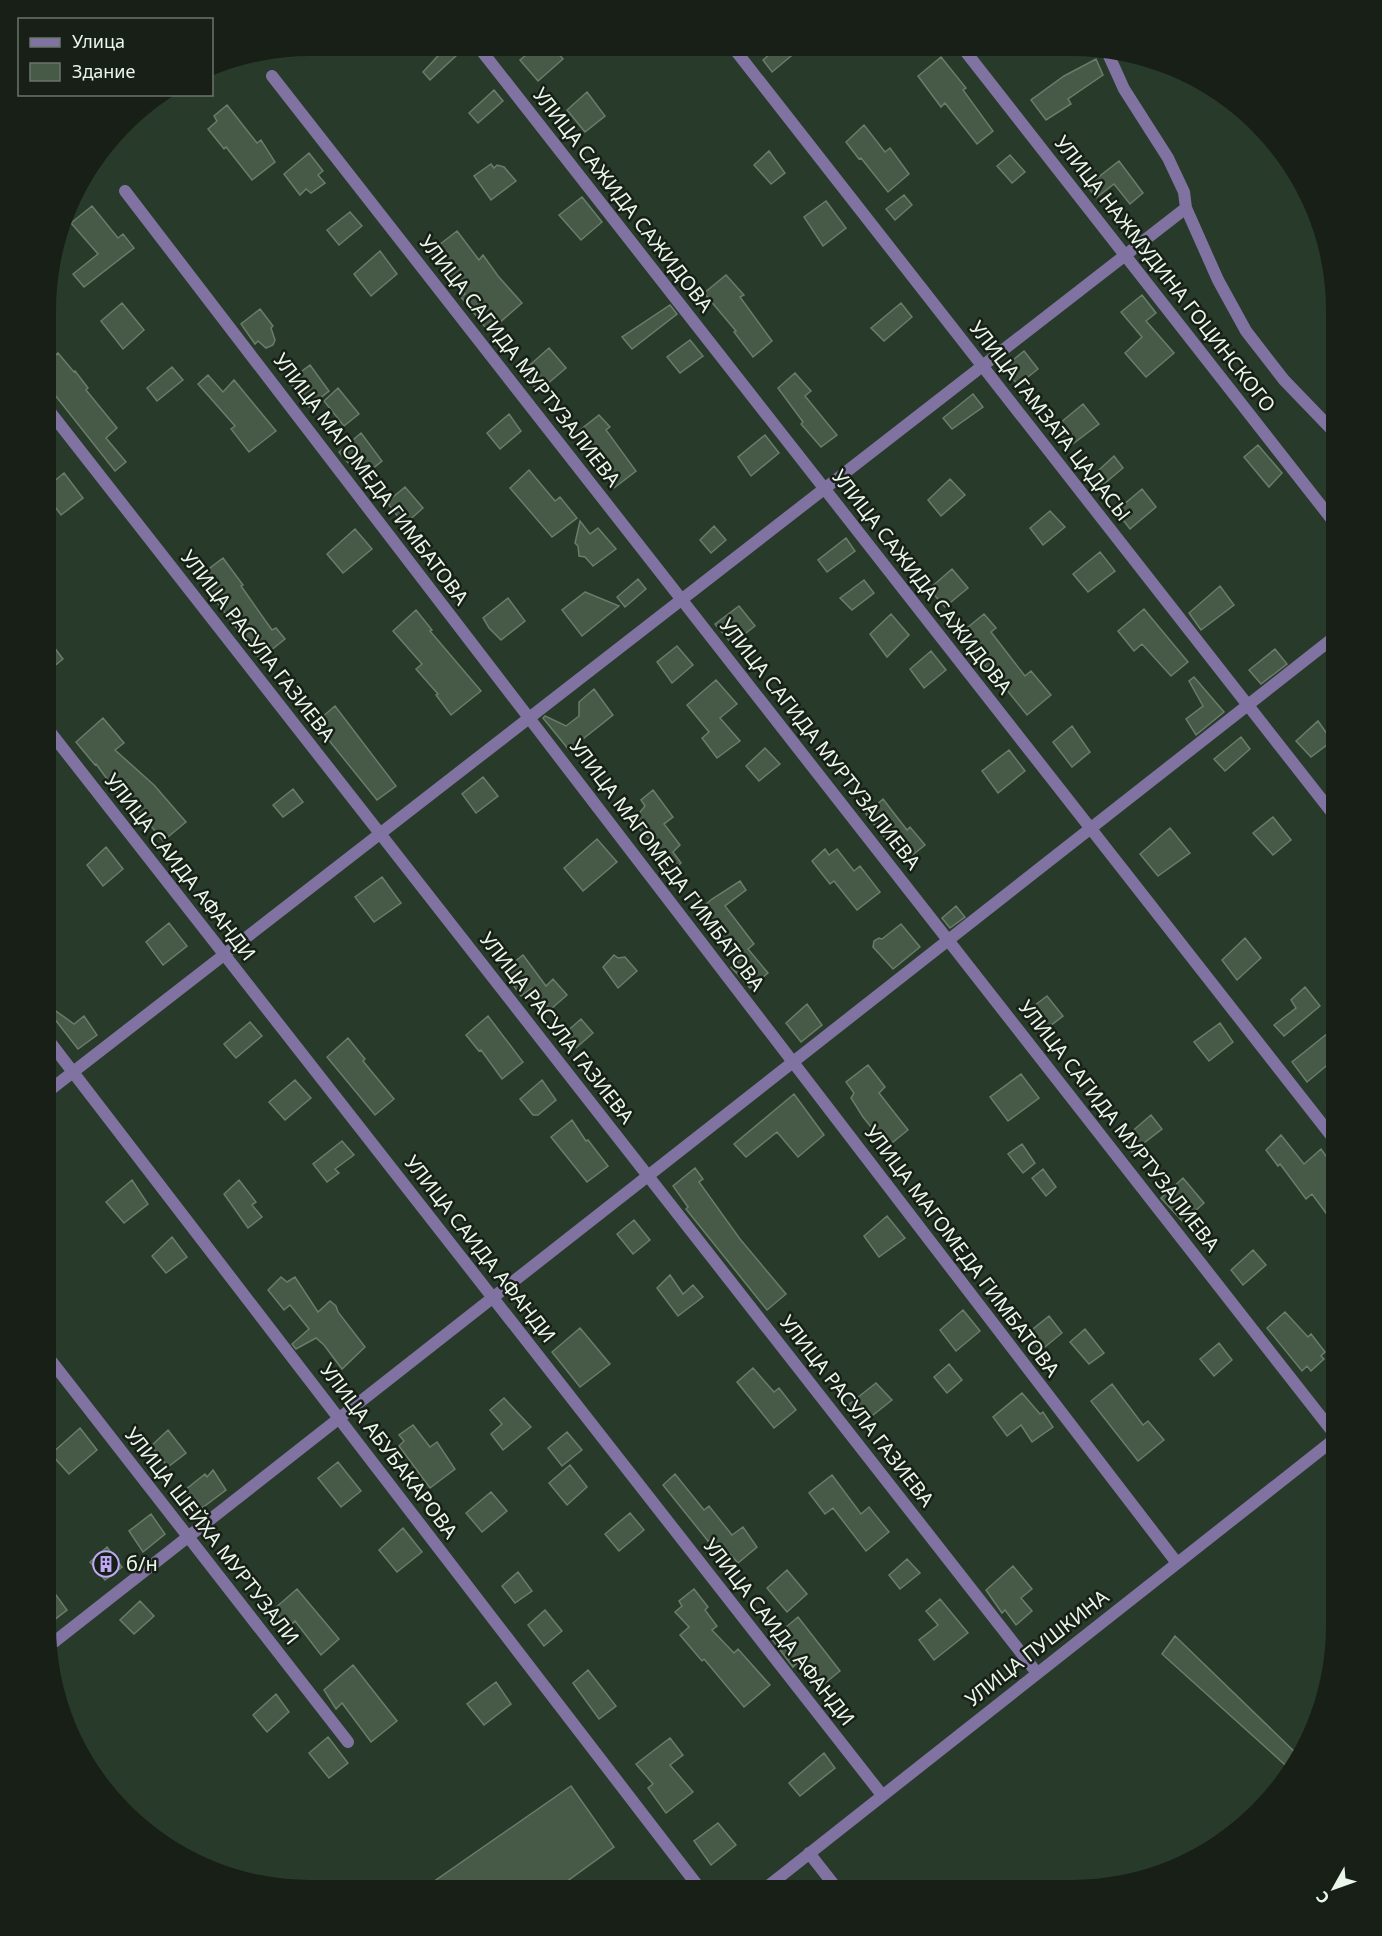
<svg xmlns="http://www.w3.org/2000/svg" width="1382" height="1936" font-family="'Noto Sans',sans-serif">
<rect width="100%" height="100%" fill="#283a2a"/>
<!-- building -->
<path fill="#475a48" stroke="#697d6a" stroke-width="1.5" d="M448 45H455L459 53 430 80 423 72Z
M537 46H552L563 59 538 81 520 60Z
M779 46H803L772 72 763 60Z
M941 57 966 88 963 90 993 131 977 144 945 103 941 107 918 76Z
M1096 59 1103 75 1068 99 1071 104 1046 120 1031 100 1064 76Z
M494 90 503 101 478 123 469 113Z
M587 92 605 116 585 132 567 110Z
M227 105 257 143 261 140 275 162 252 180 226 147 224 149 208 129 217 121 214 116Z
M864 125 885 152 890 148 909 174 888 192 861 158 859 159 846 142Z
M769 151 785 173 771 184 754 165Z
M309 153 323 171 318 175 325 183 311 193 306 189 300 195 284 174Z
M1010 155 1025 172 1012 183 997 166Z
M1119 161 1143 193 1130 204 1114 184 1096 198 1087 186Z
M491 164 494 168 497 165 504 167 516 181 491 200 474 176Z
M904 195 912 205 895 220 886 209Z
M582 197 602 222 581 240 559 215Z
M826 201 846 228 823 246 804 217Z
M92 206 118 238 123 234 134 248 84 287 73 274 98 254 71 223Z
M350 212 362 226 339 245 327 230Z
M457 231 479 260 483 255 498 276 522 303 489 332 461 297 465 294 430 252Z
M380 251 397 274 371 296 354 274Z
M726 275 744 295 740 297 772 341 753 357 734 332 736 331 704 293Z
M1142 295 1156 313 1146 321 1174 353 1146 377 1125 353 1142 337 1121 312Z
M122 303 144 330 123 349 101 321Z
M901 303 912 317 884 341 871 328Z
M670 305 677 314 632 349 622 337Z
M260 309 273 326 271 328 275 340 273 345 266 348 258 341 255 344 241 324Z
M690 340 703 356 680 373 667 357Z
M549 348 566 368 538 392 523 371Z
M1024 351 1038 369 1018 385 1003 368Z
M58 353 74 372 75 371 88 388 86 390 117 428 106 438 126 462 115 471 47 385V362Z
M310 365 329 391 309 407 289 381Z
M172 367 183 380 157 401 147 388Z
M795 373 811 391 805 396 837 435 821 447 801 424 803 422 778 388Z
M208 375 223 392 234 380 276 431 249 452 231 429 235 426 198 384Z
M338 388 359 414 344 426 324 401Z
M973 394 983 407 952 429 943 418Z
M1083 404 1099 424 1070 446 1054 428Z
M509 414 521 431 500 449 487 433Z
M599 415 610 427 606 430 636 471 614 488 575 434Z
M361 433 382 461 361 478 339 452Z
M765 435 779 453 751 476 738 457Z
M1258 445 1282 473 1269 487 1244 457Z
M1114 456 1123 468 1098 489 1089 479Z
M529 470 555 501 560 497 577 518 552 537 510 488Z
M64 473 83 498 61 515 47 496V487Z
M950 479 965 495 941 516 928 500Z
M405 487 423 508 404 525 387 502Z
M1142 489 1156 507 1130 529 1116 511Z
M1050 511 1065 527 1043 545 1030 528Z
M580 521 590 534 598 528 616 549 593 566 585 557 579 556 578 546 575 543Z
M714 526 726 540 711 553 700 540Z
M355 529 372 549 343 573 327 554Z
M846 538 855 551 827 572 818 560Z
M1100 552 1115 571 1088 592 1073 574Z
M223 558 243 585 241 586 272 630 276 628 285 639 260 659 198 577Z
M952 569 968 588 945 607 929 589Z
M638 579 646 589 625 607 617 597Z
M864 580 874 593 852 610 840 598Z
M1220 586 1234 605 1201 630 1189 613Z
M585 592 619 606 582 636 562 610Z
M508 598 525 621 501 640 489 628 483 618Z
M739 606 755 626 732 644 715 624Z
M1144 609 1188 662 1171 676 1142 644 1134 651 1118 631Z
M416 610 432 630 430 631 481 691 451 715 436 695 438 694 416 669 422 664 393 631Z
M891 614 909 635 887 657 870 634Z
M984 614 996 628 991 632 1025 676 1031 671 1051 695 1027 715 1006 689 1004 690 976 654 979 651 962 632Z
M47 638 63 659 47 672Z
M677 646 693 665 672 683 657 662Z
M1275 649 1287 664 1261 684 1249 670Z
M931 651 946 670 924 688 910 669Z
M1194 677 1224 712 1196 735 1186 719 1203 706 1189 681Z
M716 680 737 704 720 718 740 741 717 758 702 738 709 732 687 705Z
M594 689 613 715 569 750 543 718 545 716 566 726 579 716V702Z
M335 706 396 786 377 800 315 723Z
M103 718 124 743 115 750 154 785 186 822 163 841 129 799 124 802 96 764 95 765 76 742Z
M1318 721 1332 741 1311 757 1296 741Z
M1072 726 1090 752 1072 767 1053 742Z
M1241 737 1250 749 1225 771 1214 759Z
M765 748 780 764 759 781 746 766Z
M1009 750 1025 771 998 793 982 771Z
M483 777 498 796 476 813 462 794Z
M293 789 303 802 283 817 273 805Z
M653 790 673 817 664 824 680 845 673 852 681 863 670 874 646 844 650 840 639 829 640 812 645 806 641 800Z
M883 799 907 830 910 827 925 845 904 862 866 814Z
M1273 817 1291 840 1273 855 1253 833Z
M1170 828 1190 853 1158 876 1140 854Z
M597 839 617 862 583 891 564 868Z
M106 847 123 869 103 886 87 865Z
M825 849 829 855 837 849 854 871 860 866 880 892 857 910 834 881 830 884 812 861Z
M382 877 401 903 374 922 355 897Z
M740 881 746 890 725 906 754 944 748 949 768 973 750 988 731 967 738 962 699 910 712 899Z
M956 906 965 917 950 928 942 918Z
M169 923 187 946 163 965 146 942Z
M901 924 920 947 893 969 873 947 874 941 879 938 882 939Z
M1245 938 1261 958 1237 980 1222 960Z
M523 955 546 986 553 979 567 995 550 1010 532 988 521 996 503 971Z
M614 955 618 958 625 957 637 971 618 988 603 967Z
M1305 987 1320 1006 1284 1036 1274 1025 1296 1008 1291 1000Z
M1047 996 1063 1016 1041 1033 1025 1013Z
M807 1004 822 1025 801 1042 786 1023Z
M49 1006 74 1024 84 1016 97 1035 78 1049 46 1008Z
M488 1016 523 1062 502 1079 481 1050 479 1051 466 1035Z
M581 1019 593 1033 576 1048 564 1034Z
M250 1022 262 1036 236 1058 224 1044Z
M1220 1023 1233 1042 1209 1061 1194 1042Z
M1328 1033 1337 1046V1057L1307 1082 1292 1062Z
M348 1038 365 1059 363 1061 394 1099 375 1115 327 1057Z
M868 1065 885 1087 879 1093 908 1130 887 1147 863 1117 851 1098 854 1093 846 1082Z
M1021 1074 1039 1098 1008 1121 990 1097Z
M295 1080 311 1098 285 1120 269 1102Z
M542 1080 556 1100 538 1115H533L520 1099Z
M794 1094 824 1135 798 1157 777 1132 746 1157 734 1144Z
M1151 1115 1162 1129 1132 1152 1122 1140Z
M572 1120 586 1141 588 1140 608 1166 587 1182 551 1137Z
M1281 1135 1304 1164 1321 1149 1337 1171V1228L1312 1194 1306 1199 1280 1164 1278 1166 1266 1150Z
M342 1141 354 1155 335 1169 339 1173 327 1182 313 1164Z
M1022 1144 1035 1163 1023 1173 1008 1154Z
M695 1168 703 1179 699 1182 740 1239 786 1294 767 1310 686 1209 688 1207 673 1186Z
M1043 1169 1056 1187 1046 1196 1032 1178Z
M1183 1178 1204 1203 1183 1222 1161 1198Z
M132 1180 148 1204 124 1223 106 1202Z
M239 1180 256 1202 252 1205 262 1217 248 1228 224 1194Z
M887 1216 905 1238 879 1257 864 1236Z
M634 1220 650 1240 633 1254 617 1234Z
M172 1237 187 1257 166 1273 152 1256Z
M1253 1250 1266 1265 1243 1285 1231 1270Z
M670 1275 683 1294 693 1285 703 1297 678 1316 657 1288Z
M281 1277 287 1282 295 1277 318 1312 330 1301 336 1306 338 1312 365 1347 342 1369 324 1345 316 1338 296 1349 292 1344 309 1329 290 1305 284 1310 268 1290Z
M963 1310 980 1331 956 1351 940 1330Z
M1285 1312 1308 1337 1311 1334 1325 1352 1321 1356 1324 1359 1311 1371 1307 1366 1302 1371 1267 1328Z
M1049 1316 1062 1333 1040 1351 1028 1333Z
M580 1328 610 1364 580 1387 552 1352Z
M1085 1329 1104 1353 1089 1364 1070 1342Z
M1219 1343 1232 1360 1214 1376 1200 1359Z
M949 1364 962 1380 947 1393 934 1377Z
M753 1368 774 1392 779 1388 796 1410 774 1428 737 1382Z
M876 1383 892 1400 863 1423 848 1405Z
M1112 1384 1143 1425 1148 1421 1164 1440 1138 1461 1091 1401Z
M1022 1393 1040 1414 1043 1412 1053 1427 1032 1442 1021 1425 1007 1436 993 1417Z
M504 1398 531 1427 503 1450 491 1434 502 1424 490 1410Z
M413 1425 430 1447 437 1442 455 1469 430 1488 399 1446 404 1441 399 1435Z
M80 1428 97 1450 69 1474 51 1454Z
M168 1430 186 1453 168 1467 151 1446Z
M567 1432 582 1450 562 1466 548 1448Z
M338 1462 361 1491 341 1507 318 1478Z
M570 1465 587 1487 567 1505 549 1483Z
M213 1470 226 1490 194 1514 180 1494 205 1474 207 1477Z
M675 1474 704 1510 709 1506 732 1535 743 1527 757 1547 738 1563 727 1551 722 1554 712 1539 708 1541 663 1485Z
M832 1475 861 1514 869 1507 889 1532 866 1551 833 1508 825 1514 809 1493Z
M491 1492 507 1511 482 1532 466 1513Z
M630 1513 644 1530 619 1551 605 1534Z
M151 1514 165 1534 143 1552 129 1531Z
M403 1528 422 1552 397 1572 379 1550Z
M107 1547 122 1567 105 1580 90 1562Z
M907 1559 920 1573 900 1589 889 1575Z
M1013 1566 1032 1589 1021 1598 1032 1611 1016 1625 1005 1610 1002 1613 986 1590Z
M787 1570 807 1594 787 1612 767 1588Z
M518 1572 532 1591 515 1603 502 1586Z
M297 1589 339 1639 321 1655 295 1621 288 1628 274 1609Z
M694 1589 708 1607 705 1610 717 1626 712 1630 734 1653 738 1649 770 1685 744 1707 704 1659 702 1661 680 1635 689 1627 675 1612 682 1606 679 1601Z
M53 1591 67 1610 45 1627V1597Z
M940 1599 968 1633 934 1660 919 1640 938 1625 926 1611Z
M140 1601 154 1616 134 1634 120 1620Z
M545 1610 562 1631 544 1646 528 1625Z
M798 1617 840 1671 819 1688 798 1662 793 1667 772 1639Z
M1175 1636 1300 1757 1293 1772 1162 1654Z
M353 1665 397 1721 371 1742 342 1703 336 1709 324 1690Z
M588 1670 616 1706 599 1719 573 1683Z
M496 1682 511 1704 484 1725 467 1704Z
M276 1694 289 1712 267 1732 253 1715Z
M328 1737 348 1763 329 1778 309 1753Z
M670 1738 683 1755 670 1765 693 1792 666 1813 648 1788 653 1784 636 1764Z
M824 1753 835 1768 800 1796 789 1783Z
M571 1786 614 1847 555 1890 423 1889Z
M718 1823 736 1845 711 1865 694 1841Z"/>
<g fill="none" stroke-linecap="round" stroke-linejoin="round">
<!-- minor -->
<path stroke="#8073a1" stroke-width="12" d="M477 45 1337 1143
M732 46 1337 819
M962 47 1337 526
M1105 47 1124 89 1168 158 1184 192 1186 208 1218 280 1246 331 1284 380 1337 435
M272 76 1336 1436
M125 191 1177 1563
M47 408 1037 1673
M47 728 882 1795
M46 1037 701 1890
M46 1093 1186 208
M45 1353 348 1742
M49 1646 1337 635
M809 1853 838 1890
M763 1890 1336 1438"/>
</g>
<!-- icons -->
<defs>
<g id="building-ring" transform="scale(1.35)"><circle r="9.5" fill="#171f17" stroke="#bea9f4" stroke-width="1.5"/><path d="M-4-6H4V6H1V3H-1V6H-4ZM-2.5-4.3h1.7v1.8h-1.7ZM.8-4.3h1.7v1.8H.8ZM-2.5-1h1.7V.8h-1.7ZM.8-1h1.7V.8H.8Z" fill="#bea9f4"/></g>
</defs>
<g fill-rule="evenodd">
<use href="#building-ring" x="106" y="1564"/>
</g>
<g text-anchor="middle" stroke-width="5" stroke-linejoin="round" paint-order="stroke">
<!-- street labels -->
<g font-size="20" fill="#ebf7eb" stroke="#171f17">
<text transform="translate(623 200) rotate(52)" y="7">УЛИЦА САЖИДА САЖИДОВА</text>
<text transform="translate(1165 274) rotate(52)" y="7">УЛИЦА НАЖМУДИНА ГОЦИНСКОГО</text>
<text transform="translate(520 361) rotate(52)" y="7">УЛИЦА САГИДА МУРТУЗАЛИЕВА</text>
<text transform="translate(1050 421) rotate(52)" y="7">УЛИЦА ГАМЗАТА ЦАДАСЫ</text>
<text transform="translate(371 479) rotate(53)" y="7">УЛИЦА МАГОМЕДА ГИМБАТОВА</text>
<text transform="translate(922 582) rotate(52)" y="7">УЛИЦА САЖИДА САЖИДОВА</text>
<text transform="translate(258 646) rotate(52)" y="7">УЛИЦА РАСУЛА ГАЗИЕВА</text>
<text transform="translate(820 744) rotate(52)" y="7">УЛИЦА САГИДА МУРТУЗАЛИЕВА</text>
<text transform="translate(667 865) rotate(53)" y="7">УЛИЦА МАГОМЕДА ГИМБАТОВА</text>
<text transform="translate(180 867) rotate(52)" y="7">УЛИЦА САИДА АФАНДИ</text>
<text transform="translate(557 1028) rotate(52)" y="7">УЛИЦА РАСУЛА ГАЗИЕВА</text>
<text transform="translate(1119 1126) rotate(52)" y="7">УЛИЦА САГИДА МУРТУЗАЛИЕВА</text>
<text transform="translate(480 1249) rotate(52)" y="7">УЛИЦА САИДА АФАНДИ</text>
<text transform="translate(962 1251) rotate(53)" y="7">УЛИЦА МАГОМЕДА ГИМБАТОВА</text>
<text transform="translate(857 1411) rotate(52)" y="7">УЛИЦА РАСУЛА ГАЗИЕВА</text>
<text transform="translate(389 1451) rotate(53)" y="7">УЛИЦА АБУБАКАРОВА</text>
<text transform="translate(212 1536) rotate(52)" y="7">УЛИЦА ШЕЙХА МУРТУЗАЛИ</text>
<text transform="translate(779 1632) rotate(52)" y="7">УЛИЦА САИДА АФАНДИ</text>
<text transform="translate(1037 1648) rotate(-38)" y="7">УЛИЦА ПУШКИНА</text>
</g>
<!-- poi labels -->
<g font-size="20" fill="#ebf7eb" stroke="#171f17" text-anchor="start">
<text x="126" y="1571">б/н</text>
</g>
</g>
<!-- crop -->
<path d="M0 0H1382V1936H0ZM310 56H1072A254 254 0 0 1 1326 310V1626A254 254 0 0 1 1072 1880H310A254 254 0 0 1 56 1626V310A254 254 0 0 1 310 56Z" fill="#171f17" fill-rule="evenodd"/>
<!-- legend -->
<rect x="18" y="18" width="195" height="78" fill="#171f17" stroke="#6c756c" stroke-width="1.5"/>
<rect x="30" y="38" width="30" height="9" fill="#8073a1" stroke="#6c756c" stroke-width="1.5"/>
<text x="72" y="48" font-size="18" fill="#ebf7eb">Улица</text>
<rect x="30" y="63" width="30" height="18" fill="#475a48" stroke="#6c756c" stroke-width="1.5"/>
<text x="72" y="78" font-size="18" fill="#ebf7eb">Здание</text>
<!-- north arrow -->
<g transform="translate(1334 1888) rotate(230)" stroke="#171f17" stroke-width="4.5" paint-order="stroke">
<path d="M0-4.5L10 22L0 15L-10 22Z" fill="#ebf7eb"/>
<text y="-9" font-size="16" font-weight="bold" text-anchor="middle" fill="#ebf7eb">С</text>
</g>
</svg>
